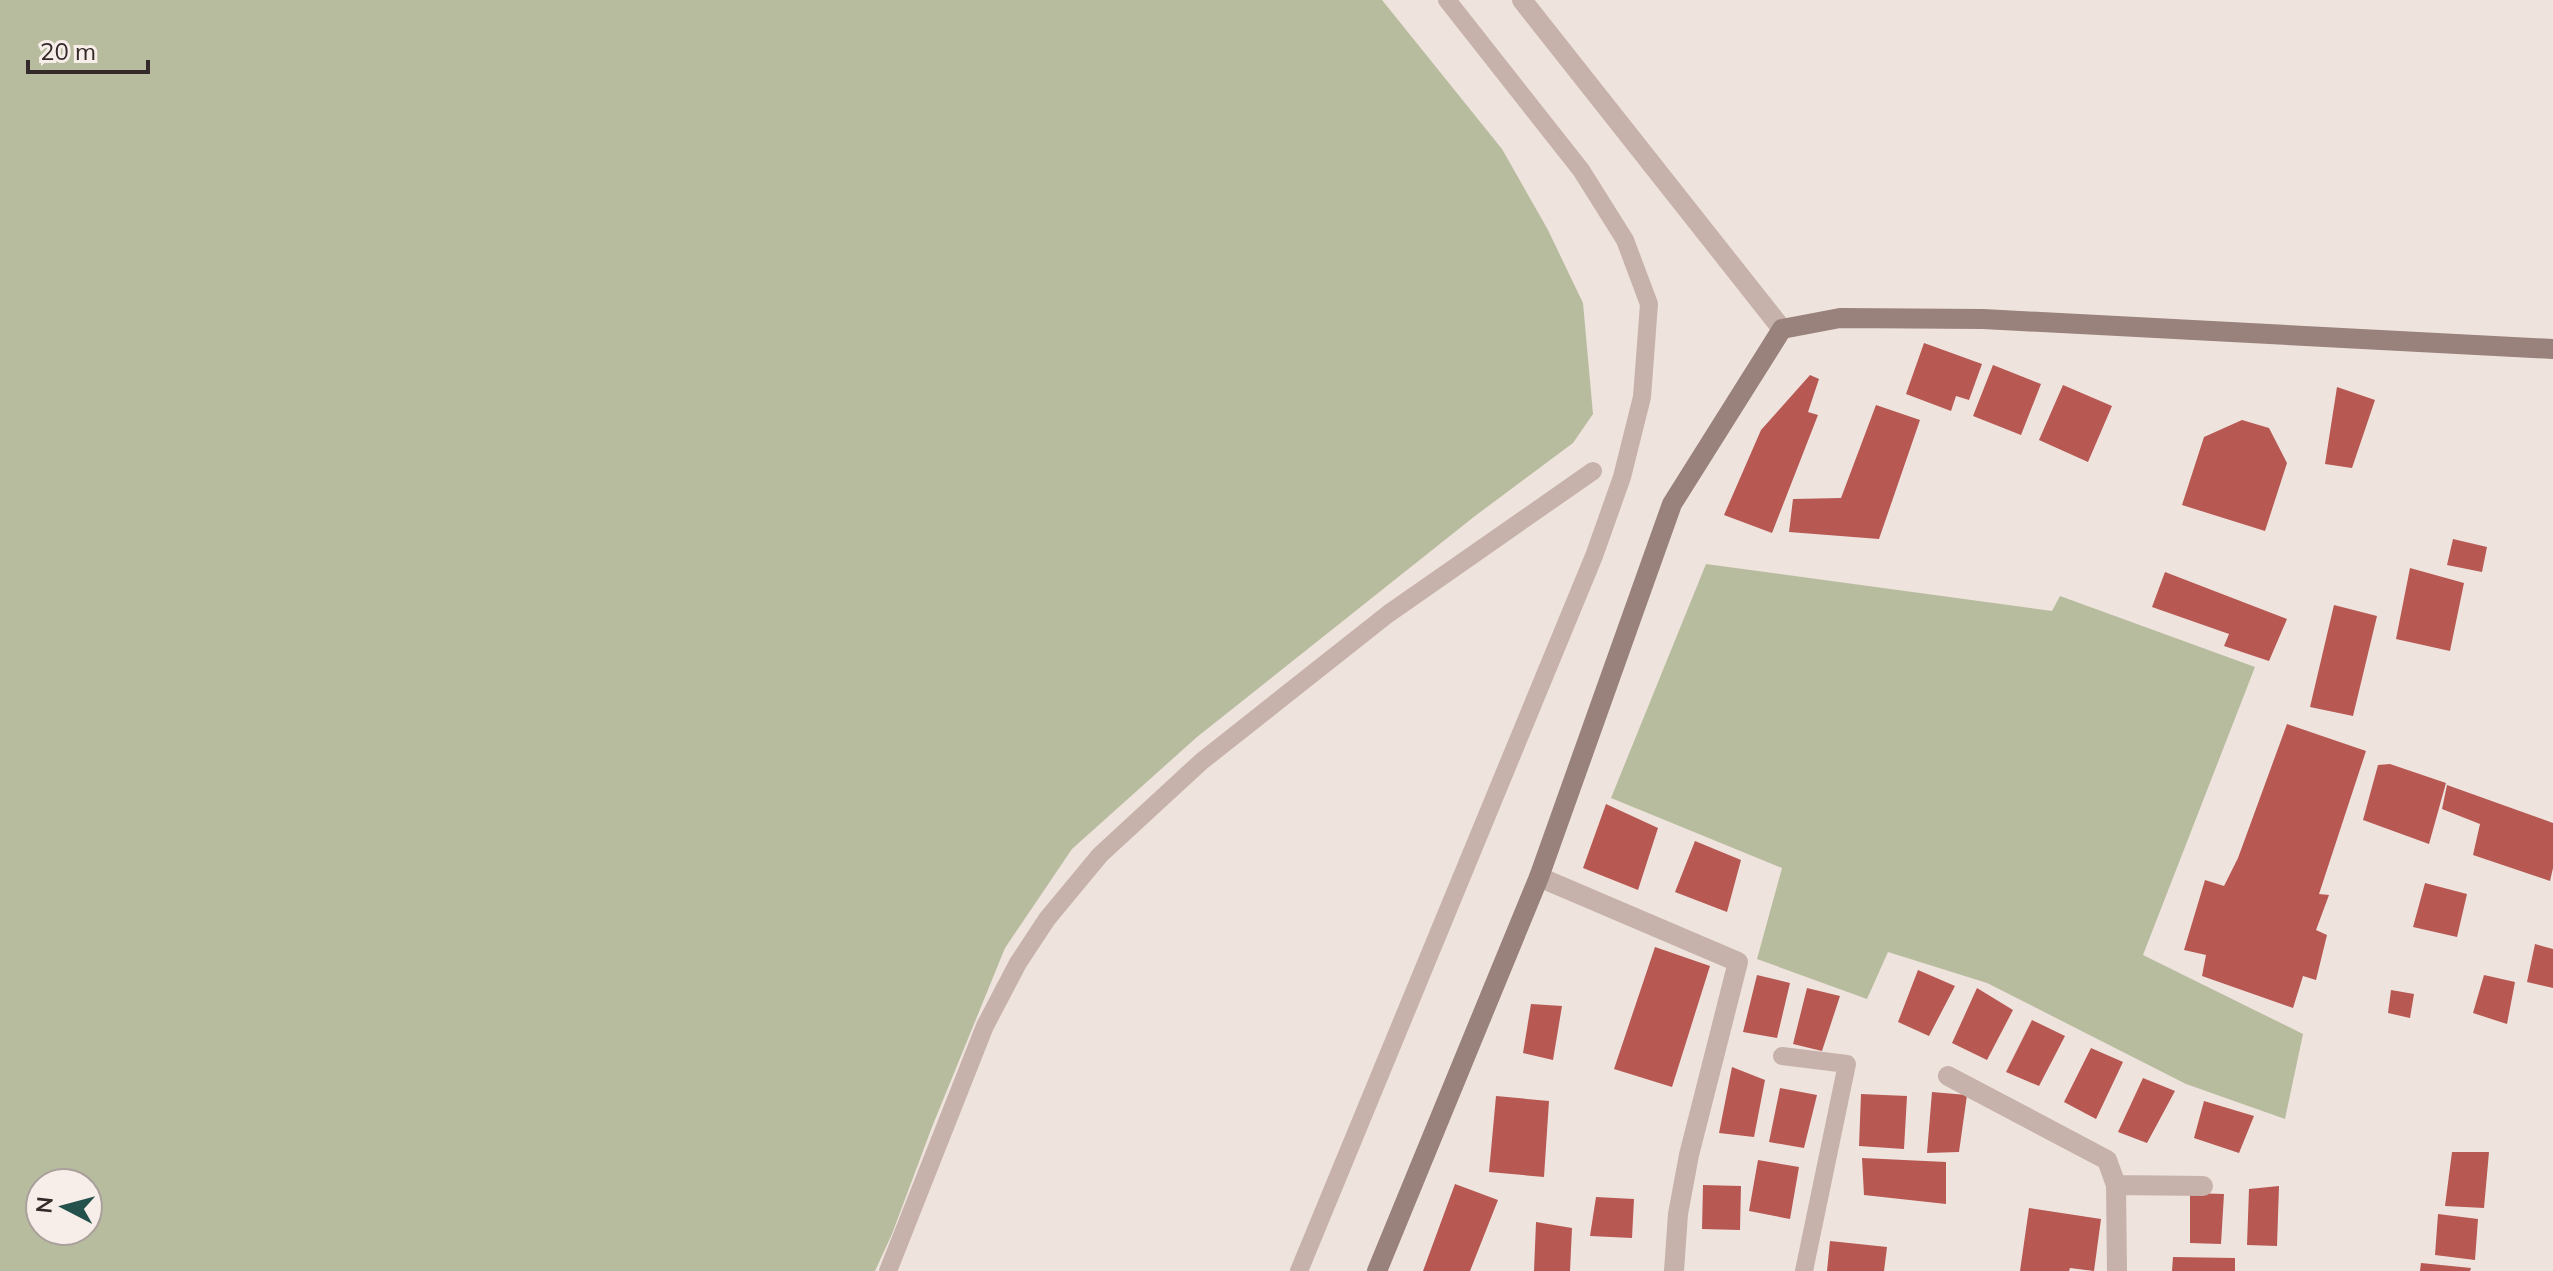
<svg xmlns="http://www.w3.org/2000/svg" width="2553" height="1271" font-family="Mulish,sans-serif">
<rect width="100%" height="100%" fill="#efe3dd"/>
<!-- green -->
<path fill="#b8bc9f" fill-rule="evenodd" d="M0 0H1382L1502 149 1548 230 1583 303 1593 414 1573 443 1475 516 1197 737 1072 849 1005 948 932 1127 892 1234 875 1271H0ZM88 1183V1231H40V1183Z
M1706 564 2052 611 2060 596 2255 667 2143 955 2303 1034 2285 1119 2186 1084 1987 983 1888 952 1867 999 1757 959 1782 868 1611 798Z"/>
<!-- building -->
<path fill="#b75853" d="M1924 343 1982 364 1969 400 1956 396 1951 411 1906 394Z
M1993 365 2041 384 2021 435 1973 416Z
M1810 375 1819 379 1808 412 1818 415 1772 533 1724 515 1761 430Z
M2063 385 2112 406 2088 462 2039 440Z
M2337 387 2375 400 2352 468 2325 464Z
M1876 405 1920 420 1879 539 1789 532 1793 499 1841 498Z
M2242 420 2269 428 2287 463 2265 531 2182 505 2204 437Z
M2453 539 2487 547 2482 572 2447 565Z
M2410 568 2464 583 2450 651 2396 639Z
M2165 572 2287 619 2269 661 2224 646 2229 634 2152 607Z
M2334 605 2377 616 2353 716 2310 707Z
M2287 724 2366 751 2319 894 2329 895 2316 930 2327 935 2316 980 2303 976 2293 1008 2202 976 2206 955 2184 950 2205 880 2224 886 2238 858Z
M2390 764 2446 783 2429 844 2363 820 2378 765Z
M2447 785 2553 823V868L2550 881 2473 855 2480 824 2442 809Z
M1606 804 1658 828 1638 890 1583 868Z
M1695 841 1741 860 1727 912 1675 892Z
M2425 883 2467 894 2457 937 2413 927Z
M2535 944 2553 949V988L2527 982Z
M1655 947 1710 966 1672 1087 1614 1069Z
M1918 970 1955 986 1929 1036 1898 1022Z
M1757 975 1790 983 1777 1038 1743 1032Z
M2484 975 2515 982 2507 1024 2473 1013Z
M1807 988 1840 996 1822 1051 1793 1044Z
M1977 988 2013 1010 1987 1060 1952 1043Z
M2391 990 2414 994 2410 1018 2388 1013Z
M1531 1004 1562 1006 1553 1060 1523 1053Z
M2032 1020 2065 1036 2039 1086 2006 1072Z
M2091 1048 2123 1062 2096 1119 2064 1102Z
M1732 1067 1765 1080 1754 1137 1719 1133Z
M2143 1078 2175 1091 2147 1143 2118 1132Z
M1780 1088 1817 1095 1804 1148 1769 1142Z
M1932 1092 1967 1095 1959 1152 1927 1153Z
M1861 1094 1907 1096 1904 1149 1859 1146Z
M1496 1096 1549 1101 1544 1177 1489 1172Z
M2204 1101 2254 1116 2239 1153 2194 1138Z
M2452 1152H2489L2484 1208 2445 1206Z
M1862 1158 1946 1162V1204L1864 1195Z
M1758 1160 1799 1167 1790 1219 1749 1211Z
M1455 1184 1498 1200 1470 1271H1423Z
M1703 1185 1741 1186 1740 1230 1702 1229Z
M2279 1186 2277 1246 2247 1245 2249 1189Z
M2190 1193 2224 1194 2221 1244 2190 1243Z
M1596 1197 1634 1199 1632 1238 1590 1236Z
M2029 1208 2101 1219 2094 1271 2070 1268 2069 1271H2020Z
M2438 1214 2478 1219 2475 1260 2435 1255Z
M1536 1222 1572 1228 1570 1271H1534Z
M1830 1241 1887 1247 1884 1271H1827Z
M2173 1257 2235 1258V1271H2172Z
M2421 1263 2471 1268 2470 1271H2420Z"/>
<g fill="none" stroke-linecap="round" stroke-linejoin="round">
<!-- lane -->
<path stroke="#c6b2ab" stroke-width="18" d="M1782 1056 1847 1064 1804 1271
M888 1271 985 1026 1018 963 1047 919 1100 855 1202 761 1388 614 1593 471
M1299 1271 1594 556 1622 477 1642 397 1649 304 1625 240 1581 170 1447 0"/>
<!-- street -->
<path stroke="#c6b2ab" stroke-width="20" d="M1522 0 1782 329
M1539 877 1738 962 1689 1155 1678 1214 1674 1271
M1948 1076 2107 1160 2116 1185 2117 1271
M2116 1185 2203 1186"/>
<!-- secondary -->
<path stroke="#99817c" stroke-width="20" d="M1377 1271 1539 877 1672 504 1782 329 1840 318 1983 319 2553 349"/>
</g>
<!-- north arrow -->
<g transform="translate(64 1207) rotate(276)"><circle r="38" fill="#f7eee9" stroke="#a9a09c" stroke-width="2"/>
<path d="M0-6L14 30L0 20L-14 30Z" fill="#24514b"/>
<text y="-12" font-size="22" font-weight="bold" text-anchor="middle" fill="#342a29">N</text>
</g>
<!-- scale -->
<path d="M28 60v12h120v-12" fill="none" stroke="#342a29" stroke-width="4"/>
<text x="40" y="60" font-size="24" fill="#342a29" stroke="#f7eee9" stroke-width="6" paint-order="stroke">20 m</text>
</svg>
